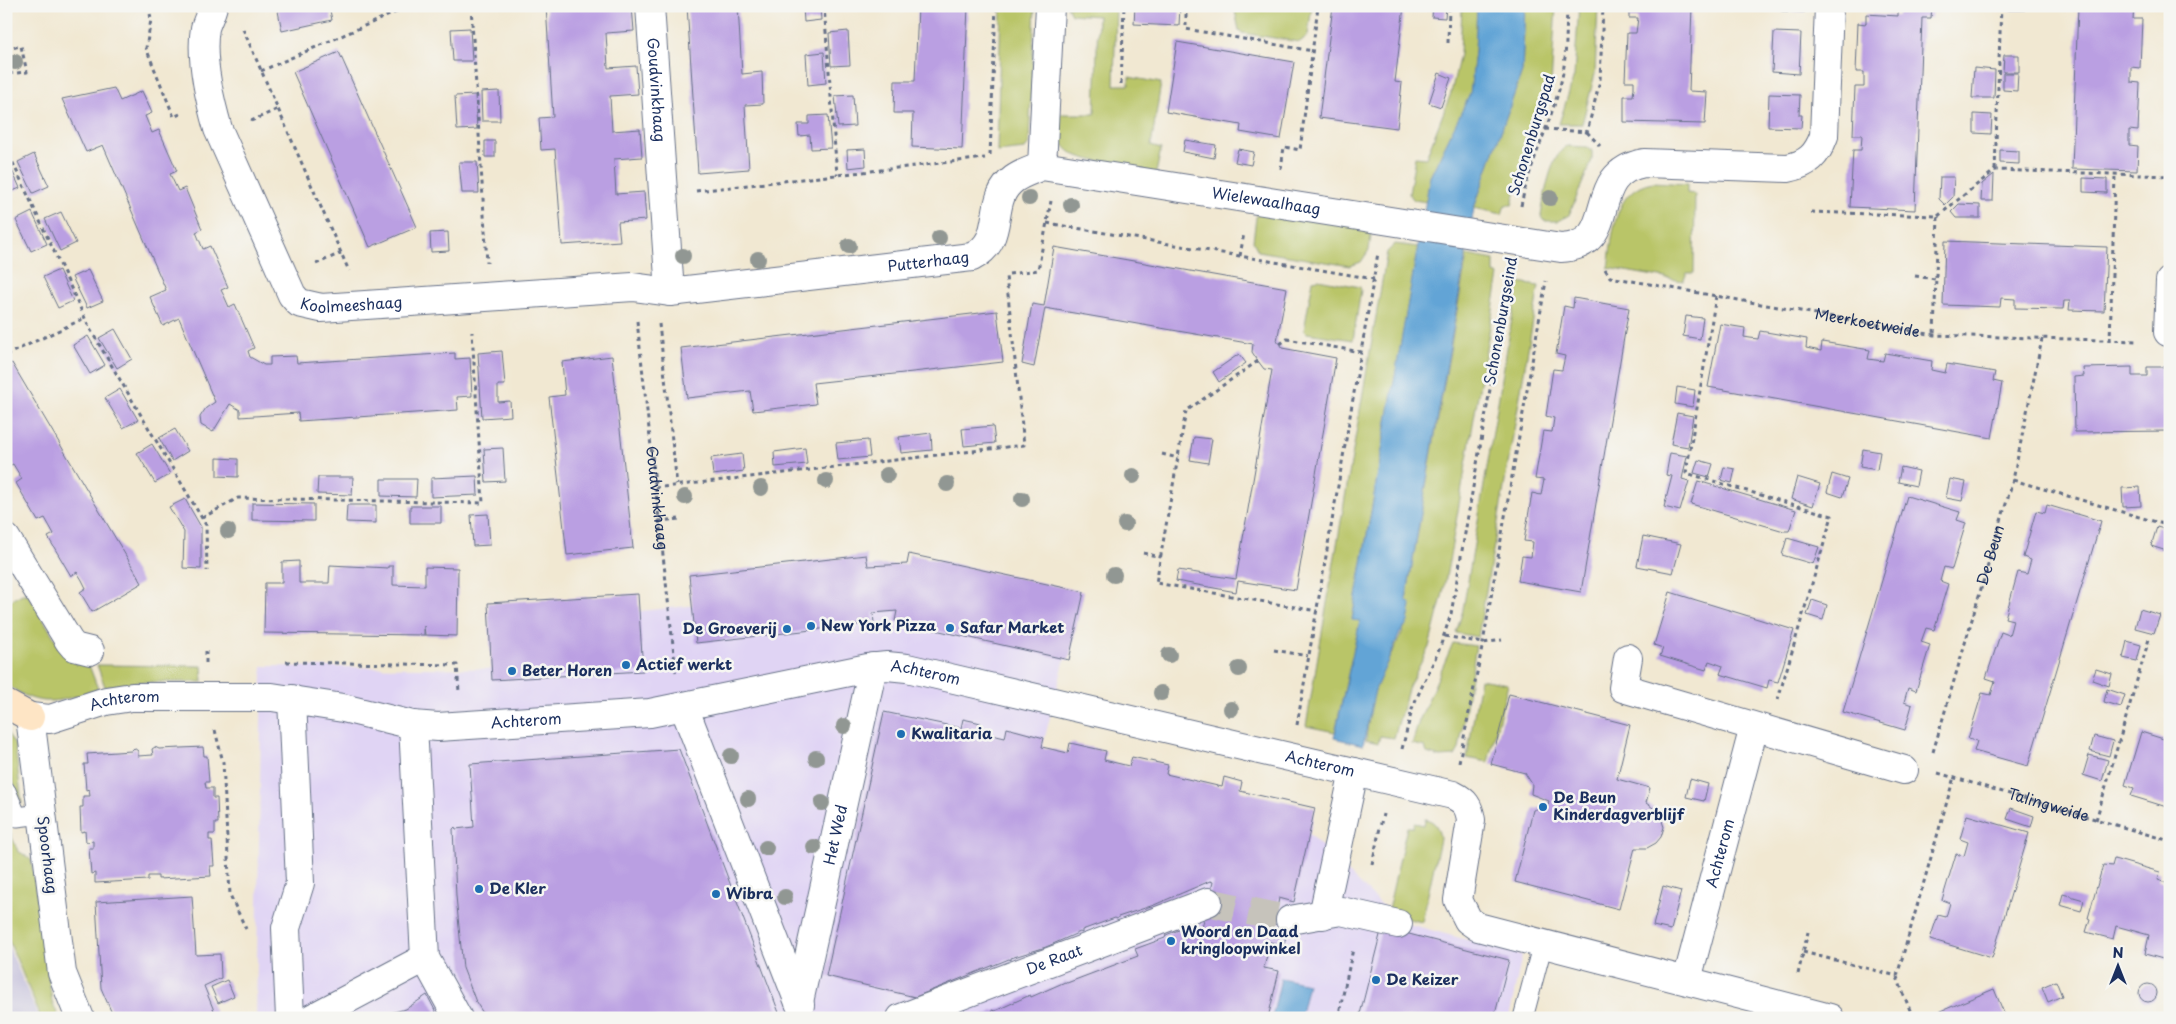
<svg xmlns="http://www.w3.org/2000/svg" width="2176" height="1024" font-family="'Playpen Sans',sans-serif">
<rect width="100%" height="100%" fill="#f6f6f2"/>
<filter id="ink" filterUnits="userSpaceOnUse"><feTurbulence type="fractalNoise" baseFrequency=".02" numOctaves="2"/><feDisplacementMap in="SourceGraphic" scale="10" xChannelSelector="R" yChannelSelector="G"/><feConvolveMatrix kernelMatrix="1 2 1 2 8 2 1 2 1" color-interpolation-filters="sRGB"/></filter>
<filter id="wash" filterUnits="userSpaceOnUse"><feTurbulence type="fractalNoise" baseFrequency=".0096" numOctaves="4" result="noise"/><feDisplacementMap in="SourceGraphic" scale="20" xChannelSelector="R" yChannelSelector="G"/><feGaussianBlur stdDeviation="1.12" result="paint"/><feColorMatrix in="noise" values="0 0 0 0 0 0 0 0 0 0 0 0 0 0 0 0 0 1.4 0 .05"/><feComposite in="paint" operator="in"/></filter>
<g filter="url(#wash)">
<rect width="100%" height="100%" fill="#f1e8d2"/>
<!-- built -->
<path fill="#e0d4f4" d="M863 588 1072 631 1036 772 1304 829 1398 921 1522 955 1509 1018H256L262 666 497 669 495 626Z"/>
<!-- industrial -->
<path fill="#c4c0db" d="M6 940 39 1018H6Z"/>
<!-- green -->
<path fill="#b9c567" stroke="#6a7a62" d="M1001 6H1035L1029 144 1025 149 997 152Z
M1067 6H1116L1114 85H1129V77L1161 83 1151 146 1161 149 1156 173C1140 170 1123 166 1107 163 1073 157 1056 153 1057 114H1095L1098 16 1071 14Z
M1234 6H1312L1308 35 1300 42 1242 33 1239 30Z
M1462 6H1477L1475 52 1470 95 1430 177 1426 202 1414 200 1409 194 1415 157 1426 158 1451 93 1460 54Z
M1525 6H1556L1551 85 1529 140 1512 205H1505L1502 214 1474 208 1522 72Z
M1579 6H1598L1595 74 1582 124H1559L1574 76Z
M1567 146 1585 147 1592 150V160L1569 215 1558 221H1545L1541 216C1544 198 1550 155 1567 146Z
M1653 182 1687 184V193L1695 194 1694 273H1687L1683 281 1608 268C1613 235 1613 188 1653 182Z
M1257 210 1372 229 1369 250 1361 262 1350 266 1258 251 1253 241Z
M1395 244 1418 247 1352 619 1360 621 1335 732 1306 726 1387 252Z
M1467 255 1494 260V273L1499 275 1450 556 1443 593 1429 647 1409 686 1394 738 1380 736 1378 743 1366 740C1368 723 1370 706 1375 690 1385 660 1406 635 1411 605L1406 600Z
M1318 279 1360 287 1361 290 1353 340 1307 333 1304 330 1313 280Z
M1518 283 1539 286 1478 637 1456 633 1463 610Z
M22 594H28L67 659 75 663 89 665 98 689C61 701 39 711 6 683V603Z
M1453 643 1476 646 1459 749 1455 756 1440 757 1427 753 1425 747 1412 744 1419 721Z
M97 665 202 666 203 682H137L105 687Z
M1480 679 1508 684 1488 762 1467 758Z
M6 731 15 745 22 804 6 764Z
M1425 819C1436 821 1439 829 1440 839L1422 922 1387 914 1407 827H1413L1414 823 1424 825Z
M6 824 18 851 31 859 52 1001 59 1018H41L6 934Z"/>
<!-- water -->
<path fill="#62a4d6" stroke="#3e6a9a" d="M1477 6H1525L1522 72 1474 208 1406 599 1411 605 1408 622 1400 633 1375 690 1363 745 1334 738 1360 621 1352 620 1430 177 1470 94 1475 52Z
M1281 978 1308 984 1300 1018H1272Z"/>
<g id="blocks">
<!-- building -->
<path fill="#ba9fe2" d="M277 6H329L332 20 282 31Z
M546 6H632L634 31 606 33 607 50 608 68 636 66 638 94 610 96 612 131 640 129 642 157 614 159 615 177 616 194 644 192 646 220 618 222 620 241 562 245 555 149 541 150 539 118 553 117Z
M687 6H738L742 74 762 72 763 104 745 105 749 169 698 173Z
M803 6H820L821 20 804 22Z
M918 6H968L962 149 912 147 913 113H894L895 81H915Z
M1135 6H1180L1179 26 1134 24Z
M1333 6H1404L1395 82 1402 83 1397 128 1319 118Z
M1433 6H1446L1445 18 1432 17Z
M1629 6H1692L1689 91 1707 92 1705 124 1624 122V96H1633L1634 88V81H1625L1627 33H1636L1638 18H1629Z
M1781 6H1806L1805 12 1781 11Z
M1898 6H1932L1931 18H1922L1915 210 1850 207 1853 150H1861L1862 135H1853L1855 87H1864V72H1856L1858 23 1866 24V14L1898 16Z
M2008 6H2025V10H2008Z
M2078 6H2134L2133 19H2142L2140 68 2131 67V82L2140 83 2138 131 2129 130V145L2138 146 2137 171 2072 169Z
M470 28 472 61H453L451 29Z
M848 31 850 65 831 66 829 33Z
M1774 32 1801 33 1799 74 1772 72Z
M1177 42 1294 62 1281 139 1240 132 1241 125 1166 112Z
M339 52 417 227 370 247 293 72Z
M824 52 826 83 808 85 806 54Z
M2004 55H2019V72H2003Z
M1974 68 1995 70 1994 98H1972Z
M1439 73 1451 78 1441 107 1429 103Z
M2003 73H2018L2017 91 2003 90Z
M114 88 120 101 142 91 152 113 145 116 152 133 159 130 177 171 170 174 178 191 185 188 202 229 196 232 203 249 210 246 228 287 221 290 225 298 229 307 235 304 254 348 248 351 250 357 264 365H270V357L296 356 297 363 455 353V359L470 358 472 396 457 397 458 410 299 421 298 413 240 417V410L230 404 213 432 201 425 200 417 206 408 215 402 179 318 163 326 150 297 166 290 103 145 86 152 62 99Z
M499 91 500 121H482L481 92Z
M1769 94 1800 95 1799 115H1802L1801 128 1768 127Z
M475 95 477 129 457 130 455 96Z
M853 95 855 126 838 127 835 96Z
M1974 114 1992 115 1991 134 1974 133Z
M828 115 831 148 811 149 810 135 799 136 798 124H809V116Z
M1185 140 1216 145 1214 158 1183 152Z
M485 141H495V157H485Z
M865 149 866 166 848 168 847 150Z
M1238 149 1254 152 1251 165 1235 162Z
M2000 150 2019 151V164L2000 163Z
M34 154 49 186 33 193 18 162Z
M6 157 20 188 6 194Z
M459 162H477L479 193H462Z
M1994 174 1993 201H1981L1982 184Z
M1940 177H1954L1953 197 1945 205 1939 199Z
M2083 178 2107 179V193L2083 192Z
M1959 204 1980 205V218H1956L1951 212Z
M32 212 47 244 31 251 16 220Z
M61 212 76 243 60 251 45 219Z
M448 232 449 251 431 252 430 233Z
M1945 241 2107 247 2104 311 2069 310 2070 301H2064L2063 309 2015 308V299L2001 298 2000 307 1943 305Z
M1054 247 1287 288 1277 341 1282 348 1336 358 1296 590 1238 581 1236 592 1176 581 1178 570 1236 579 1272 370 1264 369 1258 361 1252 352 1253 344 1045 308 1034 367 1022 364 1032 304 1044 306Z
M59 270 73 301 58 308 43 277Z
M88 270 103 301 87 308 72 277Z
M1574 298 1629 308 1581 592 1518 581 1522 556 1531 557 1532 550 1533 542 1524 541 1532 493 1541 495 1544 480 1535 479 1543 431 1552 432 1554 418 1546 416 1553 369 1562 370 1565 356 1556 354 1564 306 1573 308Z
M997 311 1003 362 813 383 816 404 753 411 750 391 687 398 681 348Z
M1686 316 1703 318 1700 339 1683 336Z
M1720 324 1745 328 1744 337 1750 338 1758 339 1760 331 1807 339 1806 348 1821 351 1822 342 1870 350 1868 359 1883 361 1885 353 1932 361 1931 370 1945 373 1947 364 1995 372 1993 381 2002 383 1992 438 1708 387Z
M115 329 132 359 117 368 99 338Z
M88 336 105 365 90 374 73 345Z
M502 351 505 385H498V402L510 401 511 416 482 418 478 353Z
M1239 354 1246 363 1219 382 1213 372Z
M612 356 633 548 567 555 549 397 565 395 562 362Z
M12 363 142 583 92 612 80 592 86 588 82 580 77 572 71 576 48 537 54 534 45 518 38 521 16 483 22 479 13 464 6 467V366Z
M2132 367V376H2147V367H2170V431L2075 432 2074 377 2084 376 2083 368Z
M1677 387 1695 390 1693 407 1675 404Z
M120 389 138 420 123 428 105 398Z
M1677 413 1693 416 1688 447 1671 444Z
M993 426 995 443 964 446 962 429Z
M175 429 188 451 172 461 159 438Z
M931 433 932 450 901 453 899 437Z
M1194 437 1212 439 1208 463 1190 460Z
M868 440 870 457 838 460 836 443Z
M152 444 170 474 155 483 137 453Z
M503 448 505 481 486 482 484 449Z
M805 448 807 464 775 467 774 452Z
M1863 449 1880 452 1877 470 1860 467Z
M1670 453 1687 456 1682 479 1689 481 1680 511 1664 507 1672 476 1666 475Z
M742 454 744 471 713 475 711 458Z
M217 458 238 459V477L217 476Z
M1698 460 1713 464 1709 477 1694 473Z
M1724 467 1735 469 1732 483 1721 480Z
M1901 467 1919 471 1916 486 1898 482Z
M1832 474 1848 479 1842 497 1827 492Z
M477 476 478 495 431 497V478Z
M318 477H353L352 495 317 494Z
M1797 477 1820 484 1813 506 1791 499Z
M381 479H417L416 497 381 496Z
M1950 479 1966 482 1962 501 1946 498Z
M1698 481 1796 510 1789 531H1784L1691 504Z
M2140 487 2141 506 2123 507 2122 488Z
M1907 496 1960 512 1957 520 1966 523 1952 569 1944 567 1940 581 1948 584 1934 630 1926 628 1921 642 1930 645 1916 691 1908 688 1904 702 1912 705 1905 730 1843 712Z
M185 499 201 527V569L183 568 184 532 169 507Z
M252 503 314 504V521L252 520Z
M347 505H376V523L346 522Z
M2047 505 2101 521 2028 766 1974 751 1977 741 1968 739 1982 693 1991 695 1995 681 1986 678 2001 632 2009 635 2011 628 2013 620 2005 618 2018 572 2027 574 2031 560 2023 557 2036 511 2045 513Z
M410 506H441V523H410Z
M488 514 490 545 473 546 471 515Z
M2157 527 2170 531V552L2151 546Z
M1643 536 1681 544 1673 573 1637 566Z
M1787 538 1819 547 1813 564 1782 555Z
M909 554 1084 592 1069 660 895 621 897 611 873 613 874 623 696 643 689 575 866 555 868 566 907 564Z
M299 561V583H329L330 565 388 568V566H393V585L425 586V567L458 568 457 636 425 635 424 626V635L264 633 265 583H282V562Z
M1670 592 1794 630 1778 682 1769 680 1767 688 1720 674 1723 666 1709 661 1706 670 1660 656 1663 648 1654 645Z
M638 594 643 671 492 680 488 603Z
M1812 600 1827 605 1823 620 1807 615Z
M2140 609 2160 615 2154 633 2135 628Z
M2127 641 2141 645 2137 661 2123 658Z
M2096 669 2112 674 2109 686 2092 680Z
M2107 689 2125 695 2121 707 2104 702Z
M1509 694 1630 725 1617 779 1650 788 1646 803 1659 812 1664 827 1661 837 1656 843 1647 848H1635L1619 909 1515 882 1533 810 1542 807H1547L1549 801 1531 794 1532 784 1525 773 1491 764Z
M884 712 961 728 963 719 981 723 979 732 1005 738 1007 728 1044 738 1042 747 1068 753 1070 743 1106 751 1104 760 1129 766 1132 757 1168 765 1166 774 1222 787 1224 777 1242 782 1240 791 1315 808 1294 902 1279 898 1274 924 1288 927 1284 945 1270 942 1264 968 1279 971 1268 1018H978L992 1012V1010L995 1011 1030 995 1031 997 1065 982 1067 983 1138 956 1135 949 1165 938 1166 935 1194 924 1202 928 1213 882 1210 881 1154 905 1118 917 1117 919 1115 918 1082 930V933L1080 932 1046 947 1011 958V960L1009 959 915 997 826 976Z
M2141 732 2170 741V808L2131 796 2134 788 2125 785Z
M2094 736 2113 741 2109 756 2090 751Z
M155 747 159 749 203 747 204 756H207L209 782H205L206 788H213V798H217L218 823H215V834H209V840H212L214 866H210L211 876 158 879V876H148V880L95 883V873L91 874 89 848H93V841L86 842 85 831 81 832 80 807H83V796H90L89 789 86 790 84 764H88L87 754 131 751 134 748 138 751V756L153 755 152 749Z
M679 749 781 1018H486L476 1002 463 968 456 896 453 829 455 827 456 829 474 827 470 764Z
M2089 755 2108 760 2102 781 2083 775Z
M1690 779 1708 784 1704 801 1686 797Z
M2011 808 2034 816 2031 827 2007 819Z
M1967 815 2029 833 1992 958 1930 939 1938 915 1946 917 1950 903 1942 900 1956 854 1964 856 1968 842 1960 839Z
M2114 859 2160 872 2158 880 2170 884V961L2145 954 2149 935 2116 926 2113 939 2086 932 2090 919 2088 918 2103 865 2112 866Z
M1663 886 1681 891 1671 930 1653 926Z
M2063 894 2084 900 2081 911 2060 905Z
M192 896 196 955 220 954 221 978 204 986 217 1018H114L101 988 96 902Z
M1382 927 1509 960 1494 1018H1359Z
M227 980 234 996 218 1003 211 987Z
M2056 981 2062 996 2048 1002 2042 987Z
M2139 993a9 9 0 1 1 18 0a9 9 0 1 1-18 0Z
M1994 989 2006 1018H1936L1934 1014Z
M427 995 439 1018H369L406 1009Z"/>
</g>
</g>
<g filter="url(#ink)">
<use href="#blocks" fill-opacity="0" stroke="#667087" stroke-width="1"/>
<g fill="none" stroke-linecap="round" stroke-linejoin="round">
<!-- street-tunnel -->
<path stroke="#c6c3bb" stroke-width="28" stroke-dasharray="28 14" stroke-linecap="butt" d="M1208 902 1290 920"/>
<!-- lane casing -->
<g stroke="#667087" stroke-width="21">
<path id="lane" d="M6 791 17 817 42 814
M1523 1018 1543 943"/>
</g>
<!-- street casing -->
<g stroke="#667087" stroke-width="30">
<g id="street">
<path id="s5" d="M213 6C211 14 207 21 205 28 200 57 210 101 218 129L292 295 299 303 321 308 633 287 670 292 972 257C1008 239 985 200 1014 179 1022 173 1033 170 1042 166L1561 248C1623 245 1582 174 1644 163L1788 168C1808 164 1817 155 1824 136L1829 6"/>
<path id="s6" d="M650 6 670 292"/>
<path d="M1042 166 1050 6"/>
<path d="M2170 281 2168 332H2170"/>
<path d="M6 538 69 641 74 647 90 651"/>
<path d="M1628 658 1623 688 1904 770"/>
<path d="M684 707 800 1005"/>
<path d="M413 725 425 958 458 1018"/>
<path d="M1323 915 1354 772"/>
<path d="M1290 920 1341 911 1398 924"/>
<path id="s7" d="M1687 980 1754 727"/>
<path id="s8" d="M799 1002 873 667"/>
<path id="s9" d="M80 1018 62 973 30 717 50 719 106 701 132 697H272L343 708 413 725 438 727 650 713 868 668 887 666 907 668 1453 795C1465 801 1469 806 1471 820L1458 900 1468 920 1478 927 1830 1018"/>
<path d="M290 1018 286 928 300 883 292 699"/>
<path d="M312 1018 425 958"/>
<path id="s10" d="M901 1018 1208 902"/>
</g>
</g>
<!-- secondary casing -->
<g stroke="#667087" stroke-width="30">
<path id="secondary" d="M6 704 30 717"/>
</g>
<!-- path -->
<g stroke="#667087" stroke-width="3" stroke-dasharray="4 4" stroke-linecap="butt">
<path d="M149 6 151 20 146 48 174 117 180 114"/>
<path d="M471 6 487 263"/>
<path d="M824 6 837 175"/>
<path d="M1186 6V29L1313 51"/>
<path d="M243 29 349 271"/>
<path d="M1448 43 1449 6"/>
<path d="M6 49 21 46 27 72 6 74"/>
<path d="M261 71 410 6"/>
<path d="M1121 84 1124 6"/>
<path d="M251 121 278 109"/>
<path d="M1545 129 1587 132 1600 81 1603 6"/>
<path d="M1587 132 1600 146"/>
<path d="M6 148 90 329 206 525 207 571"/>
<path d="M990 155 996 6"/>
<path d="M1281 169 1284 147 1300 150 1318 6"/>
<path d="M1995 170 2001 6"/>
<path d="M696 191 985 158"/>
<path d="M1521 206C1529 164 1549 127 1560 86 1567 60 1566 33 1567 6"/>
<path d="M1811 212 1938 216 1934 335"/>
<path d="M1938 216 1995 170 2170 176"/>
<path d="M1047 223 1374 279"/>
<path d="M1240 256 1244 233"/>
<path d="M316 264 341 253"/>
<path id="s1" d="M1605 269 1610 277 1934 335 2136 341"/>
<path d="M1009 274 1038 270 1051 201"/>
<path d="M1915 276 1935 279"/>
<path d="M1716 296 1686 473 1832 516 1778 699"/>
<path id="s2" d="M637 321 676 672"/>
<path d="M659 324 677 485"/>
<path d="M2110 341 2115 175"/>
<path d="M1280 344 1287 339 1361 352"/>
<path d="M6 355 85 318"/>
<path d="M1258 361 1186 411 1156 583 1317 611"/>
<path d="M1162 454 1178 458"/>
<path d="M2013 480 2170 526"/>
<path d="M655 488 1024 445 1006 276"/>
<path d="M202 518 238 498 483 503 472 332"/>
<path d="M659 521 680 519"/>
<path d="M1143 553 1161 557"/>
<path d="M2170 571V570"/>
<path d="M1445 636 1483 643 1502 640"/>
<path d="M1274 650 1308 656"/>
<path d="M286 662 457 665 459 692"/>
<path d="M206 663V651"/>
<path d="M1297 725 1378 253"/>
<path d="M215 730 223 762 230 895 246 929"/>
<path d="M1402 749 1413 706 1439 650 1451 614 1510 274"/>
<path id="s3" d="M1933 752 2013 480 2042 339"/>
<path d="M1459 762 1483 643 1546 281"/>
<path id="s4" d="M1938 773 2170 841"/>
<path d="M2096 820 2149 639"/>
<path d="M1372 864 1383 814"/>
<path d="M1803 952 1897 976"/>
<path d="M1798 974 1808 932"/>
<path d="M1897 976 1954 777"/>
<path d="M1897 977 1913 1018"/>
<path d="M1338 1018 1353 949"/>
<path d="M1903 1018 1912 1014"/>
</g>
<!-- lane -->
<use href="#lane" stroke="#fff" stroke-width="19"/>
<!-- street -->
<use href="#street" stroke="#fff" stroke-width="28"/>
<!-- secondary -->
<use href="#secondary" stroke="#fee5c5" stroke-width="28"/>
</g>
<!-- trees -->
<g fill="#919793">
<circle cx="15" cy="62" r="8"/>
<circle cx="1029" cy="198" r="8"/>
<circle cx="1550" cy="198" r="8"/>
<circle cx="1071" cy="205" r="8"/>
<circle cx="939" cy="238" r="8"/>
<circle cx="849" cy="246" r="8"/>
<circle cx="683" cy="256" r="8"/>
<circle cx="758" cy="259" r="8"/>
<circle cx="887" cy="475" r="8"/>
<circle cx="1133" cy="476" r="8"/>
<circle cx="826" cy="481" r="8"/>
<circle cx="947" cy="484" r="8"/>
<circle cx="761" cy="488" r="8"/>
<circle cx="685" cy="497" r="8"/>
<circle cx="1022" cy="499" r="8"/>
<circle cx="1125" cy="524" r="8"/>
<circle cx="228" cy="531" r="8"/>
<circle cx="1114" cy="575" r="8"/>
<circle cx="1169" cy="655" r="8"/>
<circle cx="1239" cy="669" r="8"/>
<circle cx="1161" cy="693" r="8"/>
<circle cx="1231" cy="709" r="8"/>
<circle cx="844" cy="726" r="8"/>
<circle cx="731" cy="756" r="8"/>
<circle cx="816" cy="758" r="8"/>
<circle cx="748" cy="799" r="8"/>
<circle cx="822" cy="803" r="8"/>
<circle cx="814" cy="847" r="8"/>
<circle cx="766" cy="848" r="8"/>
<circle cx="785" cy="897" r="8"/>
</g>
</g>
<!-- markers -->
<g fill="#1f6fb2" stroke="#f6f6f2" stroke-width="2">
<circle cx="811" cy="626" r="5"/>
<circle cx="950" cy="628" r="5"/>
<circle cx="787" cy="629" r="5"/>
<circle cx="626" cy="665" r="5"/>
<circle cx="512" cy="671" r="5"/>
<circle cx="901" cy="734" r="5"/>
<circle cx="1543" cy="807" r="5"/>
<circle cx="479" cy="889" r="5"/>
<circle cx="716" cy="894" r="5"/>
<circle cx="1171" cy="941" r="5"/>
<circle cx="1376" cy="980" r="5"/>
</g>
<g text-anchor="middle" stroke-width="5" stroke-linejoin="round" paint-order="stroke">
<!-- street labels -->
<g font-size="15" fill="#1b2f5e" stroke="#f6f6f2">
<text dy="5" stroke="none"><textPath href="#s6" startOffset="84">Goudvinkhaag</textPath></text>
<text transform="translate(1532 135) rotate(-73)" y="5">Schonenburgspad</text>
<text dy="5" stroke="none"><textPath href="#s5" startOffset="1345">Wielewaalhaag</textPath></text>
<text dy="5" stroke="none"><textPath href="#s5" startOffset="951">Putterhaag</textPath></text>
<text dy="5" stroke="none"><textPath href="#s5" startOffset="371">Koolmeeshaag</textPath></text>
<text transform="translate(1501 321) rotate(-80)" y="5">Schonenburgseind</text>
<text dy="5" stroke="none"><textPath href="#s1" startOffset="271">Meerkoetweide</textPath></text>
<text dy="5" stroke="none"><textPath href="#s2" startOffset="178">Goudvinkhaag</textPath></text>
<text dy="5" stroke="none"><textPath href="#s3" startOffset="205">De Beun</textPath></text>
<text dy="5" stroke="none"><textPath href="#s9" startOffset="1214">Achterom</textPath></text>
<text dy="5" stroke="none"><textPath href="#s9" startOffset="404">Achterom</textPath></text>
<text dy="5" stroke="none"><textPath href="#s9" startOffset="809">Achterom</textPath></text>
<text dy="5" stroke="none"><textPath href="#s9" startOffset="1619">Achterom</textPath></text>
<text dy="5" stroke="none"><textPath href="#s4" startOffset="115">Talingweide</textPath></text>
<text dy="5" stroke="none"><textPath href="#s8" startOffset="171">Het Wed</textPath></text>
<text dy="5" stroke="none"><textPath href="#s7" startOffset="131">Achterom</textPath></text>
<text transform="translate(47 855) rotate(83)" y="5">Spoorhaag</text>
<text dy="5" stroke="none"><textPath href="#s10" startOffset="164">De Raat</textPath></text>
</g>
<!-- poi labels -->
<g font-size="15" font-weight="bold" fill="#1b2f5e" stroke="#f6f6f2" text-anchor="start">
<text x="821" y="631">New York Pizza</text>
<text x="960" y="633">Safar Market</text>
<text x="777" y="634" text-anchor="end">De Groeverij</text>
<text x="636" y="670">Actief werkt</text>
<text x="522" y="676">Beter Horen</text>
<text x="911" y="739">Kwalitaria</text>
<text x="1553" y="803">De Beun<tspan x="1553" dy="17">Kinderdagverblijf</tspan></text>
<text x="489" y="894">De Kler</text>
<text x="726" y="899">Wibra</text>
<text x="1181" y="937">Woord en Daad<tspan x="1181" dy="17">kringloopwinkel</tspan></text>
<text x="1386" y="985">De Keizer</text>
</g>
</g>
<!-- margin -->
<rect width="2176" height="1024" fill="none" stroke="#f6f6f2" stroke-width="25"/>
<!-- north arrow -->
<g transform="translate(2118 966)" stroke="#f6f6f2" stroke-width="4" paint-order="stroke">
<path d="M0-4L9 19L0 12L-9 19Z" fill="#1b2f5e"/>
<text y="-8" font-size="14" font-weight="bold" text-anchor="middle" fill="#1b2f5e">N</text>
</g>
</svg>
